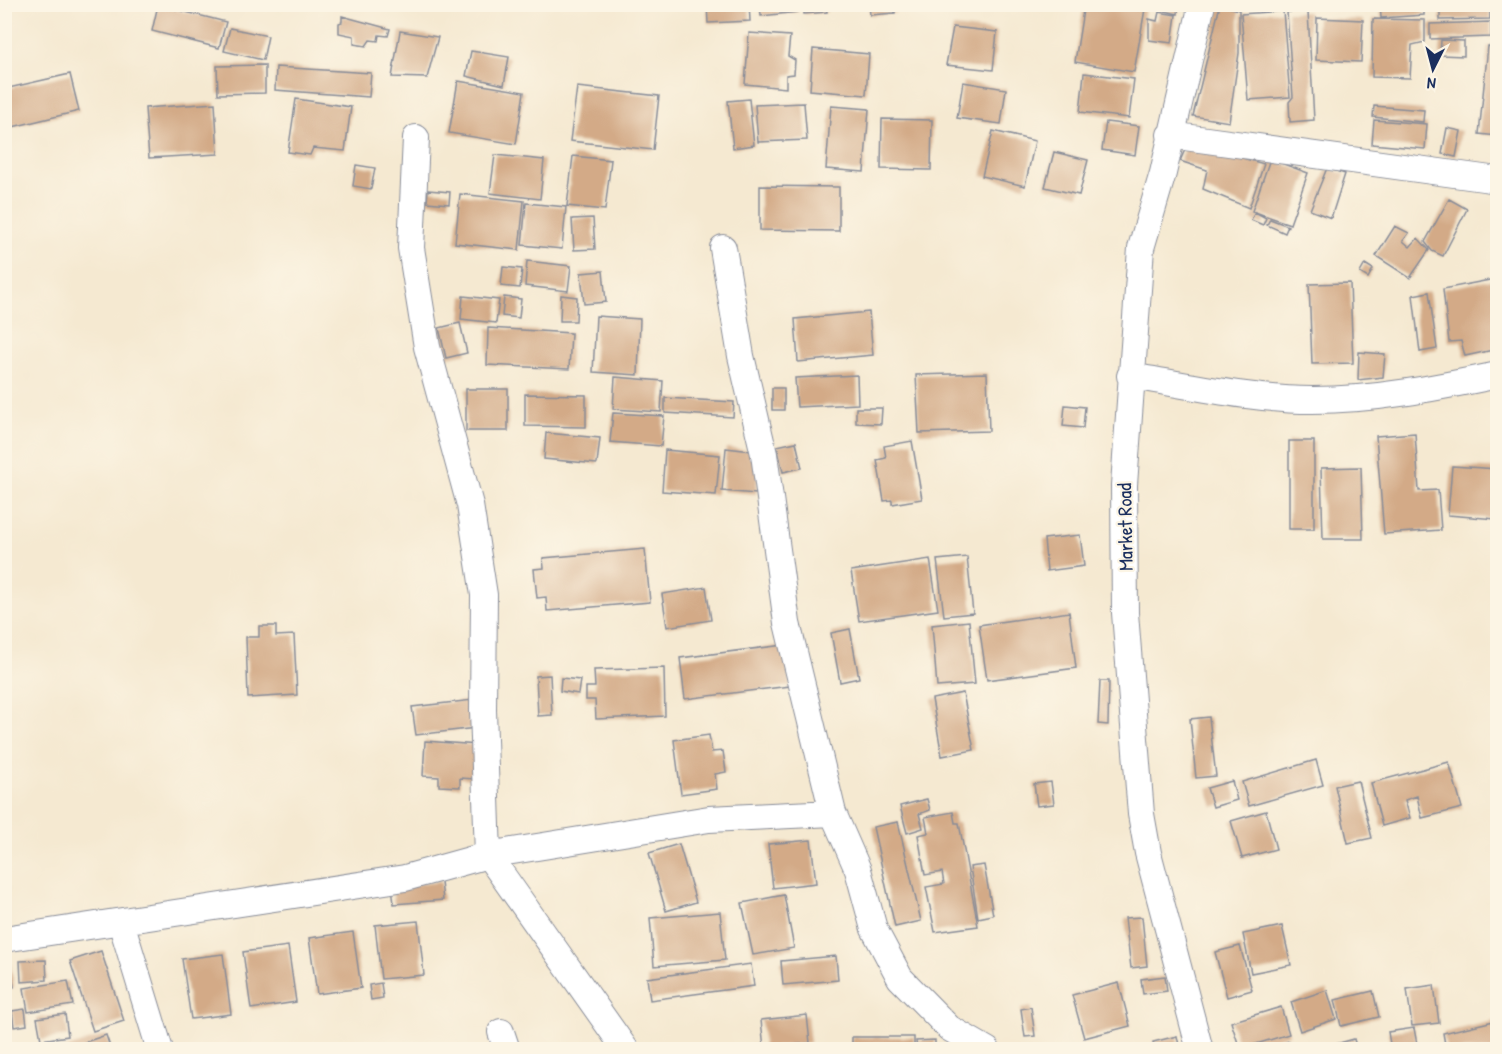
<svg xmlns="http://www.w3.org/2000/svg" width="1502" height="1054" font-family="'Patrick Hand',sans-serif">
<rect width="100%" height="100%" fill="#fcf5e5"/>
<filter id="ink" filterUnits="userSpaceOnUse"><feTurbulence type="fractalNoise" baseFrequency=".0167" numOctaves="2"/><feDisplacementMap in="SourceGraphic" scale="12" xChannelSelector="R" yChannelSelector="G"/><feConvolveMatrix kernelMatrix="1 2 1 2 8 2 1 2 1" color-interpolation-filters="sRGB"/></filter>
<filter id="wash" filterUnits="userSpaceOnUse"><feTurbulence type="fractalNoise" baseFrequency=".008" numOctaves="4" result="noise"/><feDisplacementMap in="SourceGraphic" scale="24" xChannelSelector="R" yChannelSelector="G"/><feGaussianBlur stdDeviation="1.35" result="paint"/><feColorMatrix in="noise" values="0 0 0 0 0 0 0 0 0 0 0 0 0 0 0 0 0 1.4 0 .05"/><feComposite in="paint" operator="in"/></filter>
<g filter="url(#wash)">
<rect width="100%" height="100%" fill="#f5e9d1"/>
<g id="blocks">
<!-- building -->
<path fill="#d3aa87" d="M707 4H749L750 21 708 23Z
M760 4H797L798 12 761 16Z
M803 4H826L827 12 804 14Z
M869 4H895V13L870 15Z
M1084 4H1115L1145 9 1134 72 1075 62Z
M1162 4H1179L1178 14 1161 10Z
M1380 4H1424V15L1381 18Z
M1440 4H1490V19L1440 20Z
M158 5 226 22 219 48 152 31Z
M1220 5 1239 10V53L1229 122 1193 116Z
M1283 11 1290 97 1248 100 1241 14Z
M1159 12 1176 15 1172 43 1149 40V19L1157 21Z
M1287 12H1308L1314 120 1290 122 1289 102 1293 97Z
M342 16 390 29 388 36 379 35 378 41 370 40 366 46 354 44V36L339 33V23L342 22Z
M1317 18 1363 20 1361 62 1316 60Z
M1373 19 1425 20V42L1412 45 1410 78 1372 77Z
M1491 22V37L1430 39V24Z
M953 27 997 32 993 70 946 65Z
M230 28 268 36 263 60 224 51Z
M400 31 438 37 427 78 392 77Z
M749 33 790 36 788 56 795 60 794 74 786 75V88L745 84Z
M1441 40 1464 41V56L1440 55Z
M1488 46 1498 47V136L1479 134Z
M813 49 869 54 866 95 810 90Z
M471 51 509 57 504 85 466 76Z
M265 65V93L218 94 217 66Z
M276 67 371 73 369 97 275 90Z
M1084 73 1134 79 1129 118 1080 112Z
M70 74 79 111 4 129V89Z
M458 81 524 92 516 144 449 133Z
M963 82 1006 89 1001 124 957 118Z
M577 87 659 96 653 150 570 141Z
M296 99 351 107 345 151 313 148 310 155 288 152Z
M749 99 754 145 733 148 728 101Z
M215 103 218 154 149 158 145 108Z
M804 103 807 140 758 142 755 105Z
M831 106 869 109 864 172 826 169Z
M1374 106 1424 110 1423 122 1373 117Z
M882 119 932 120 931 170 881 169Z
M1374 120 1427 124 1425 149 1372 144Z
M1106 122 1139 126 1135 155 1102 150Z
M1447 128 1461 131 1456 157 1442 154Z
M993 131 1035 141 1025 186 982 176Z
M1188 143 1264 164 1249 208 1203 189 1207 170 1180 161Z
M1054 152 1088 160 1079 195 1045 187Z
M495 155 544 160 540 199 490 193Z
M573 156 611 160 605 210 567 206Z
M1270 159 1308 173 1290 224 1252 211Z
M356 165 375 168 371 189 353 186Z
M1327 168 1345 174 1331 218 1310 210Z
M760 186 839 187V231L760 230Z
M428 190 450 192 449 204 427 202Z
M460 194 524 201 519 250 455 243Z
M1449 199 1467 209 1443 256 1432 251 1425 242Z
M526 203 566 207 562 249 522 245Z
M1255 212 1266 218 1263 225 1251 220Z
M593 218 595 249 574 250 572 219Z
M1270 219 1288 226 1285 233 1267 225Z
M1395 226 1409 233 1403 241 1410 247 1418 238 1429 250 1410 278 1376 256Z
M527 261 571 266 568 291 525 286Z
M1365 264 1373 269 1368 278 1360 273Z
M503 267 522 269 520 288 501 286Z
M603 271 606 302 584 304 581 273Z
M1495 279 1498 294V349L1465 356 1461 341 1449 342 1443 289Z
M1350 283 1353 363 1312 364 1309 284Z
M1429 292 1437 349 1420 352 1413 295Z
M561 295 577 297 576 321H560Z
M463 296 499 300 496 323 461 319Z
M504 297 521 299 519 318 502 316Z
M869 312 873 355 798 362 795 319Z
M596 316 640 319 638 375 593 372Z
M460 323 467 353 446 358 439 328Z
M488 328 571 333 569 369 487 365Z
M1359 352 1385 354 1383 377 1358 380Z
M987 373 989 431 919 433 916 375Z
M857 375 858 404 797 407 795 378Z
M615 377 663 381 661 412 613 409Z
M772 388H784V410H772Z
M466 389H508V431H466Z
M525 394 586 395V427L525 426Z
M665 398 734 402 733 417 665 413Z
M1065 405 1085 407 1083 428 1063 426Z
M856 408H882L881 424 856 423Z
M613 413 664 416 661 446 610 442Z
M546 433 600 438 597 464 544 459Z
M1415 433 1419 491 1438 490 1441 530 1384 534 1376 436Z
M912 441 922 499 892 504V500L884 501 877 460 886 458 884 446Z
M1289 441H1314V529H1289Z
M796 442 802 468 783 472 777 446Z
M726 448 760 452 756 494 722 491Z
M665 450 720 455 716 495 662 491Z
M1452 466 1498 469 1496 519 1448 515Z
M1361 467 1363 539H1323L1321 468Z
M1080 535 1084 566 1047 571 1044 539Z
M645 549 650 602 547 611 546 597 537 598 534 569 544 568 543 558Z
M967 557 973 613 944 616 937 560Z
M930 559 938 610 859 621 851 571Z
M706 587 711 620 667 627 662 594Z
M1069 612 1076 668 987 680 979 625Z
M969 621 975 684 937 687 932 625Z
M259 626H276V636L294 635 297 695 248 698 246 637H259Z
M850 629 859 678 840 682 831 633Z
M784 645 790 686 685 699 680 658Z
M664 668 665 716 596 719 595 700H586V687H595L594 670Z
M550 675 552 715 538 716 536 676Z
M561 678 580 680 578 694 560 691Z
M1100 681H1109L1108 725 1098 724Z
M963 693 974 750 942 756 932 699Z
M473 700 476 728 416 735 412 707Z
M1209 717 1216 776 1196 778 1190 719Z
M709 735 712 752 723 751 726 772 715 774 717 789 681 794 674 740Z
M425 741 478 745 475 779 460 778V787L439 786V777L423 776Z
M1316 760 1323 785 1249 806 1242 782Z
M1449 762 1462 808 1422 818 1417 796 1405 800 1410 818 1382 826 1371 783Z
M1232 781 1237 800 1213 807 1207 788Z
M1358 781 1372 838 1348 843 1335 786Z
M1051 782 1054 804 1037 806 1034 784Z
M927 799 930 810 919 814 923 828 907 833 900 806Z
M1266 811 1276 849 1242 858 1231 821Z
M953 812 955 823H959L978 926 935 932 926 887 944 884 942 872 925 875 918 835 928 833 925 817Z
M898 822 921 921 895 927 873 827Z
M811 840 816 883 773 888 768 844Z
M679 844 696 902 666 911 649 853Z
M984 865 993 915 978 918 970 867Z
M441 882 443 900 394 904 392 886Z
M784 895 794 948 753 955 742 903Z
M720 912 725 960 654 966 650 918Z
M1142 917 1147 966 1131 968 1125 918Z
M418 921 424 975 381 979 375 925Z
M1282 926 1291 965 1251 973 1243 934Z
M353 932 361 988 317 994 309 938Z
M288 946 296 1002 251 1009 243 952Z
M1240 946 1252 990 1227 997 1215 952Z
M101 951 124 1021 93 1031 70 961Z
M223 954 231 1014 191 1019 182 959Z
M836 956 838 980 783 985 781 961Z
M46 960 47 980 21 982 20 961Z
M10 964 14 987 4 989V965Z
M751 964 754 986 650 1000 647 978Z
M1165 976 1167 991 1143 994 1141 979Z
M68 981 73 1005 28 1012 24 988Z
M381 983 383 998 371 1000 369 985Z
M1119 983 1130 1026 1084 1038 1072 995Z
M1434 985 1439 1023 1412 1026 1407 989Z
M1327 990 1336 1019 1300 1031 1291 1002Z
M1373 991 1379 1017 1341 1026 1335 1000Z
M4 996 10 1030 4 1031Z
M1031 1007 1035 1036 1025 1037 1021 1009Z
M1281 1007 1289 1034 1240 1049 1231 1022Z
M25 1009 27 1025 14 1027 12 1011Z
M65 1014 68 1036 41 1040 37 1018Z
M807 1015 810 1043 764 1048 761 1020Z
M1498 1020V1050H1446L1443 1033Z
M1414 1028 1418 1050H1391L1388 1032Z
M106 1035 111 1050H65V1049Z
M1177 1036 1180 1050H1154L1153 1042Z
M852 1037H914V1050H852Z
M1354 1039 1357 1050H1318V1049Z
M935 1040V1050H917L916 1041Z
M1289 1041 1292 1050H1268V1049Z"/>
</g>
</g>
<g filter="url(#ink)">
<use href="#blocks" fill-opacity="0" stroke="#888c98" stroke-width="1.5"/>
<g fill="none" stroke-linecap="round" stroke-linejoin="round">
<!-- minor casing -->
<g stroke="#888c98" stroke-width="28">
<path id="minor" d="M1170 135 1498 180
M416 138 411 248 427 347 470 505 484 595 483 710 488 855 626 1050
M723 248 741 356 764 454 787 623 833 813 858 870 874 929 900 978 949 1028 987 1050
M1130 376C1187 385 1254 400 1312 400 1376 400 1435 388 1498 375
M121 922 160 1050
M4 939 405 878 488 855 709 819 833 813
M501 1032 507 1050
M1200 1050 1148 853 1141 814 1125 613 1124 485 1141 248 1163 173 1202 4"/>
</g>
<!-- minor -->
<use href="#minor" stroke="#fff" stroke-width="26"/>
</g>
</g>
<g text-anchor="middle" stroke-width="4.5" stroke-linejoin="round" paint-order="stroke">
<!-- street labels -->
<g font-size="20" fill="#1b2f5e" stroke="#fcf5e5">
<text transform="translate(1125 527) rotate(-91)" y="7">Market Road</text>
</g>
</g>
<!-- margin -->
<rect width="1502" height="1054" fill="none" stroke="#fcf5e5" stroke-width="24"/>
<!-- north arrow -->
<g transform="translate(1433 69) rotate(186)" stroke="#fcf5e5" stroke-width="4.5" paint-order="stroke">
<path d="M0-4.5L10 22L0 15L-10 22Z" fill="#1b2f5e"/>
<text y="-9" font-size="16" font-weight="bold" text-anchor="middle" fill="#1b2f5e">N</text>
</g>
</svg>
